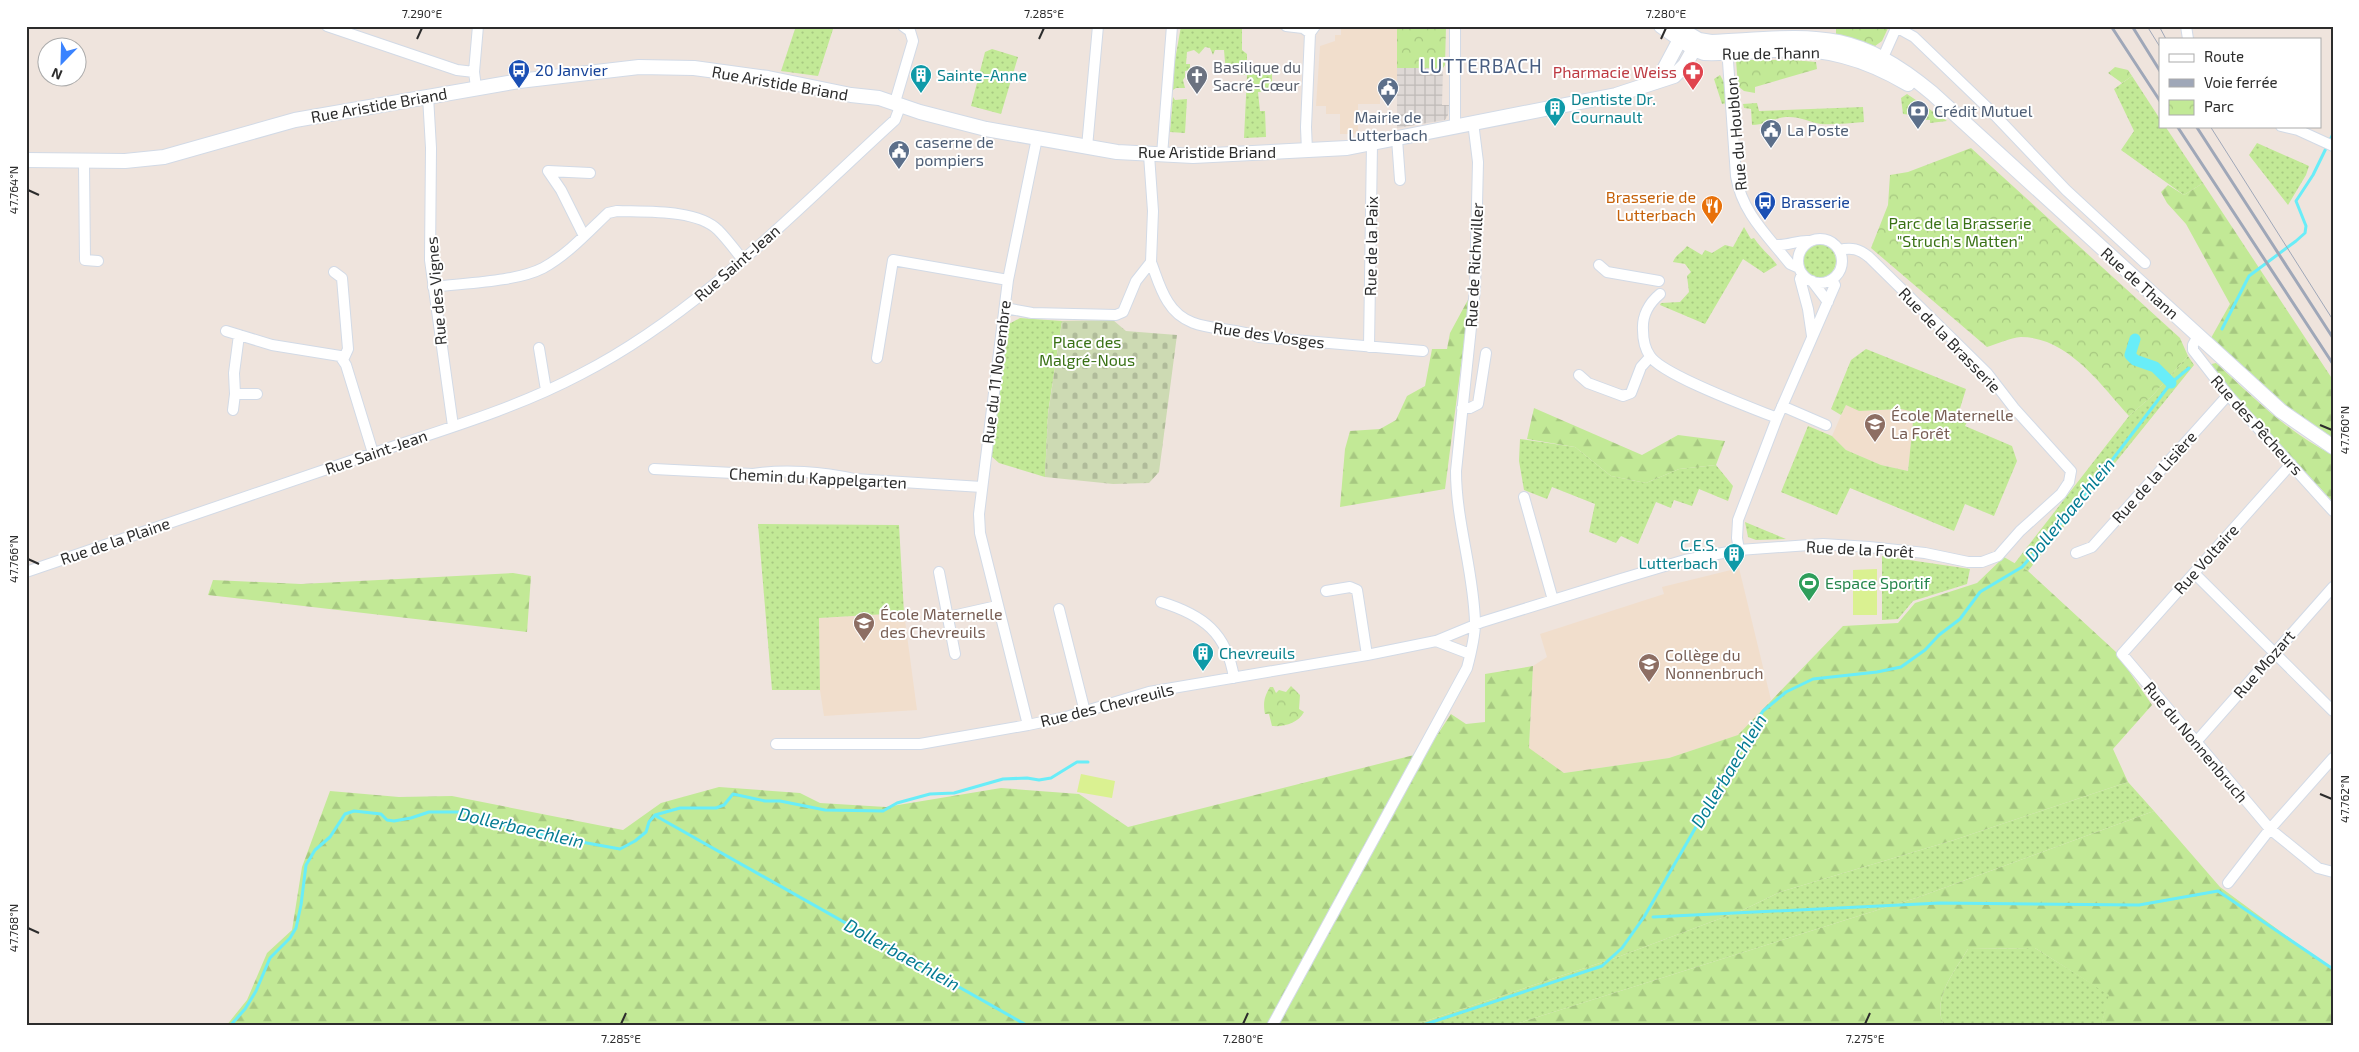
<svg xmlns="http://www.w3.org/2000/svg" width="2359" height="1052" font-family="'Exo 2',sans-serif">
<defs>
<pattern id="grass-dots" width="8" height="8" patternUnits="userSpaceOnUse" patternTransform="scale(1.25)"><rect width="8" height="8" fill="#c2e996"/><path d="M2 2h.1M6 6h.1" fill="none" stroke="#a7c881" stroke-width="1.8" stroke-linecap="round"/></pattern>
<pattern id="forest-firs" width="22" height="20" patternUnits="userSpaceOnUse" patternTransform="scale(1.25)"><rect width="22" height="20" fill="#c2e996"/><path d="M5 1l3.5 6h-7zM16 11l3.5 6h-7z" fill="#a7c881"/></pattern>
<pattern id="cemetery-stones" width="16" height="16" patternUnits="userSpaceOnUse" patternTransform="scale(1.25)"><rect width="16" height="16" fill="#cddab3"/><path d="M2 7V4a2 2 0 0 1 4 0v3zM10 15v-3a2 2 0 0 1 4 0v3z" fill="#b0bb9a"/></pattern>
<pattern id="park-crowns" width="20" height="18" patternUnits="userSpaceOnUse" patternTransform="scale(1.25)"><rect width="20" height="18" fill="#c2e996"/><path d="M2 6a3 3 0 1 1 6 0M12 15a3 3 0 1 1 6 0" fill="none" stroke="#a7c881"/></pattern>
<pattern id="plaza-grid" width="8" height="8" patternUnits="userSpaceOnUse" patternTransform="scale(1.25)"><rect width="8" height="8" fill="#ded8d5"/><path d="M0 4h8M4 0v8" fill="none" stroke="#bfbab7"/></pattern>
</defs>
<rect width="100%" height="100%" fill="#efe4dd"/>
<!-- education -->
<path fill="#f1decc" d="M1341 26H1397V91H1380V104H1358V134H1340V114H1326V106H1316L1320 46 1335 41V35H1341Z
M1846 404 1859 411 1901 409 1914 412 1908 471 1881 465 1846 450 1832 436Z
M1739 568 1771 700 1739 735 1669 758 1564 773 1529 749 1533 666 1547 657 1540 634 1664 594 1662 587Z
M904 613 917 710 824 716 820 690 819 618Z"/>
<!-- grass -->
<path fill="url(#grass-dots)" d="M796 26H834L818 76 781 71Z
M1181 26H1242V50L1247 54V66L1272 67V91L1258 92 1260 111H1265L1266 137 1244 138 1247 75 1226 74 1224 50H1215L1213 55 1210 48 1205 47 1199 54 1194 50 1187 52 1186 64H1190V70L1185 71V77L1183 80 1185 88H1176L1173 90 1174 66Z
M992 49 1018 57 1001 114 971 106 985 52Z
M1720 75 1726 86 1727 103 1722 104 1714 79Z
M2132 76 2160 119V126H2165L2203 183 2184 195 2121 150 2134 131 2114 89Z
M1907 94 1947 121 1930 123V120H1912V115L1903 114 1901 98Z
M1173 97 1175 100 1187 99 1185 133 1170 132Z
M1757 103 1759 111 1863 107 1864 122C1850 123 1834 125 1821 124 1809 122 1799 116 1786 117 1774 118 1764 125 1752 125L1751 109 1744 108 1743 104Z
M2257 143 2309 166 2306 175 2288 205 2249 155Z
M1744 227 1751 239 1754 238C1760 248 1770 255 1777 265L1764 273 1743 259 1705 324 1660 305 1661 303 1680 302 1689 292 1687 276 1691 272 1685 264 1673 262C1676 254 1682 253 1687 246L1702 255 1705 250 1712 253 1725 245 1733 247Z
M1802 261a17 17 0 1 1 34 0a17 17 0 1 1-34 0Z
M1020 318 1062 321 1048 413 1045 477 999 463 991 456 1007 325Z
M1866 349 1966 389 1957 418 1967 422 1965 426 2012 446 2017 461 1994 516 1965 504 1954 531 1850 488 1837 515 1781 492 1808 426 1832 436 1846 450 1881 465 1908 471 1914 412 1901 409 1859 411 1846 405 1841 415 1831 409 1851 360Z
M2188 356 2194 365 2028 571 2014 564 2129 416 2152 396Z
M1520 439 1575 447 1611 476 1646 483 1679 469 1716 465 1733 486 1728 501 1699 489 1692 506 1674 500 1671 508 1656 502 1638 544 1621 536 1616 543 1589 532 1595 504 1552 487 1547 499 1524 490 1519 461Z
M1745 522 1786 539 1756 540 1748 537Z
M758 524 899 525 904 613 819 618 820 690H772Z
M1882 556 1970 569 1967 584 1913 601 1898 619 1882 620Z
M2128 782 2154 811 1919 897 1509 1026H1411L1615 958 1743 910 1780 892 1954 840Z
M2035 948 2110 995 2101 1026H1944C1931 999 1955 971 1968 949Z"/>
<!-- forest -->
<path fill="url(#forest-firs)" d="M2203 183 2333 380V438L2283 404 2211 338 2230 304 2186 224 2167 203 2161 192 2168 185 2184 195Z
M1470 296 1445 489 1340 507 1345 449 1350 431 1380 429 1396 420 1407 396 1425 386 1432 349H1447L1450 333Z
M2216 363C2253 397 2287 432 2333 455V502L2207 365Z
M1534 408 1642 455 1678 435 1725 441 1716 465 1679 469 1646 483 1611 476 1575 447 1527 439Z
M2004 557 2028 571 2116 652 2152 705 2113 749 2128 782 1954 840 1780 892 1743 910 1615 958 1411 1026H226L247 1000 267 953 292 930 302 867 330 791 399 797 452 796 623 830 661 803 719 787 800 793 820 803 886 807 1001 788 1079 794 1128 827 1426 752 1451 714 1466 724 1485 722V674L1533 666 1529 748 1564 773 1669 758 1738 735 1843 626 1898 623 1915 603 1977 583Z
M513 573 531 576 527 632 208 595 213 580 301 584Z
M2154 811 2220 887 2333 970V1026H2101L2109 995 2035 948 1968 949C1955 971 1931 999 1944 1026H1509L1919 897Z"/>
<!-- cemetery -->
<path fill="url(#cemetery-stones)" d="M1113 320 1126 331 1177 335 1159 472 1149 483 1113 484 1045 477 1048 414 1062 321Z"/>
<!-- park -->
<path fill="url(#park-crowns)" d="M1397 26H1446L1445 65 1443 68H1397Z
M1836 26H1889L1882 41 1875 46 1836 35Z
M1736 60H1793L1816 62 1817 69 1755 87V93L1744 91 1738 86Z
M2115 67 2128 70 2132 76 2122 83 2108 73Z
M1971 148 2180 338 2188 356 2152 396 2129 416C2101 385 2068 337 2021 337 2010 338 1997 344 1987 347L1871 248 1888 205 1890 175 1908 172Z
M1291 686 1300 695 1299 709 1304 712C1298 723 1285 727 1272 726L1269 714H1265C1263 703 1264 697 1270 687H1273L1276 693 1279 690 1286 692Z"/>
<!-- pitch -->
<path fill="#daf191" d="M1877 569V615H1853V570Z
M1081 774 1115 781 1112 798 1077 792Z"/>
<!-- plaza -->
<path fill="url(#plaza-grid)" d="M1397 68H1443L1442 105H1449L1448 115 1445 120 1397 128Z"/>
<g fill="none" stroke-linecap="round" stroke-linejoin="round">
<!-- stream -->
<path stroke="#69edf8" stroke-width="3" d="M2222 329 2249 276 2296 241 2305 233 2306 226 2296 201 2313 175 2333 134
M655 815 680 808H716L724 805 733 794 765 801H780L825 810 883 811 897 803 930 794 954 793 1003 779 1027 778 1039 780 1051 778 1077 762H1088
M656 816 1028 1026
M1653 917 1940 903 2139 905 2218 891 2333 969
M230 1026 245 1009 256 991 270 958 290 938 296 928 301 905 306 865 315 850 330 837 345 814 354 811 381 814 387 820 394 821 411 818 429 812H466L477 818 532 833 620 849 635 841 646 832 649 822 655 815
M1420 1026 1602 966 1622 948 1644 917 1763 711 1786 692 1813 679 1877 672 1901 667 1925 650 1939 635 1960 619 1980 592 2022 567 2080 502 2171 383 2189 368"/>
<!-- canal -->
<path stroke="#69edf8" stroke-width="11" d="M2135 339 2130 355 2135 360 2155 367 2171 383"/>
<!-- street casing -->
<g stroke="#d2dae6" stroke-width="12">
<path id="street" d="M327 26 457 70 474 72
M1286 26 1303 28 1310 33
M1455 26V126
M2186 26 2188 39
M1896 27 1914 37 1990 110 2066 190 2145 263
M1727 47 1736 176C1742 213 1768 236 1790 264L1799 268
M1880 64 1897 26
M476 87 474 72 478 26
M428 96 431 148 430 260 453 426
M895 102 913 41 910 31 903 26
M2281 126 2298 130 2333 146
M1397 139 1400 180
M1087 147 1098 26
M1307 151 1306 127 1310 33 1315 26
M1162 155 1172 26
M84 162 85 260 98 261
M584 236 561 190 548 171 590 173
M1798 261a22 22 0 1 1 44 0a22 22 0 1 1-44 0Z
M1776 245C1788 246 1798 240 1809 241
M1151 262C1156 275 1160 290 1168 302 1188 335 1227 324 1259 337L1423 351
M1599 265 1607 272 1659 281
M334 272 342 278 348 349 343 360
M1802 274 1800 279 1808 309 1812 336
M1812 281 1828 302
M433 287C464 283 516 282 543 268 567 255 588 232 608 213L617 211C645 212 697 209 718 230 727 239 735 250 743 260
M1660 294C1649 303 1642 316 1643 330 1643 339 1645 349 1650 356 1662 375 1752 408 1777 418
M1005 308 1032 313 1116 315 1123 312 1136 281 1151 262 1153 211 1149 155
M226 331 272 345 340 356 346 365 373 453
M239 335 234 373 235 394H257
M2198 336 2193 345V350L2228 395 2333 511
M1369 347 1372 144
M539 348 546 390
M877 358 893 260 1008 280
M1579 375 1588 383 1623 396 1631 393 1641 367 1650 357
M1782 406 1826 425
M1462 408H1470L1478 404 1486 353
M233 410 235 394
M2291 464 2122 654 2270 829 2318 868 2333 872
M654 469 753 474C785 469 823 472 854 479L982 487
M1524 497 1553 600
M1739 550 1737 538 1738 520 1777 418 1835 285 1832 280
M2076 553 2092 547 2228 395
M26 572C141 532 256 493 371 454 442 430 515 409 581 374 701 312 796 210 895 120L901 104
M939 572 955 654
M2194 573 2333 711
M1326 591 1350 587 1357 590 1367 655
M1161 602C1203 615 1227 633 1234 678
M1059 609 1085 712
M948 617 997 606
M1436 641 1470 654
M1028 725 980 533 979 514 1008 280 1037 138
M2196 742 2333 587
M776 744H920L1028 725 1066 717 1149 692 1367 655 1436 641 1482 622 1621 579 1685 560 1739 550 1823 544 1869 547 1925 553 1968 562H1982L1998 556 2020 531 2061 494 2069 482 2071 471 2014 408 1987 373 1869 257C1859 249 1852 247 1839 250
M2228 883 2270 829 2333 758
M1272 1026 1467 668C1471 653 1475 638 1475 623 1474 572 1456 522 1456 471L1475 289 1478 162 1473 122"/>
</g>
<!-- secondary casing -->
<g stroke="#d2dae6" stroke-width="16">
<path id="secondary" d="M1661 26 1694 49 1704 53C1727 54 1750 51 1773 50 1824 47 1864 58 1908 84
M1675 26 1699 40 1711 42C1810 37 1850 25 1932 93L2281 411 2333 447
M1659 79 1684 32
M26 160 125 161 164 157 295 120 519 81 639 67 694 68 768 78 851 95 879 98 920 112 986 129 1117 152 1193 156 1347 148 1616 95 1674 76 1685 65 1699 40"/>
</g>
<!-- street -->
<use href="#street" stroke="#fff" stroke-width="10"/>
<!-- secondary -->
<use href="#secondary" stroke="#fff" stroke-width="14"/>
<!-- tram -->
<path stroke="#9fa7b8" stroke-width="1" d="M2147 26 2160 47
M2159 26 2166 39
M2210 126 2333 320"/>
<!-- rail -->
<path stroke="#9fa7b8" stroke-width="3" d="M2111 26 2160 101
M2132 26 2160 71
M2177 126 2333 364
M2196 126 2333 338"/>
</g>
<!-- ticks -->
<path fill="none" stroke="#2c2c2c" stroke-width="2" d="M417 39 422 28M1039 39 1044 28M1661 39 1666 28M28 190 39 195M2320 425 2332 430M28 559 39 564M2320 794 2332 799M28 928 39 933M621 1024 626 1013M1243 1024 1248 1013M1865 1024 1870 1013"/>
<!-- icons -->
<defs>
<g id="bus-pin" transform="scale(1.125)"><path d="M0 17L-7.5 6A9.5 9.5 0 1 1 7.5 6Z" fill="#1a4fb4" stroke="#fff"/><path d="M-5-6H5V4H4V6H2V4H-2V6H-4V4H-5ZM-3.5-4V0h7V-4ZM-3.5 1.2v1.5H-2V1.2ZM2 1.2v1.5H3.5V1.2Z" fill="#fff"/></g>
<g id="pharmacy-pin" transform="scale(1.125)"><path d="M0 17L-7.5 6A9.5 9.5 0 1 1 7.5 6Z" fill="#e0444e" stroke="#fff"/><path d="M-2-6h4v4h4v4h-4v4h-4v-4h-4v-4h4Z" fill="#fff"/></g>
<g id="building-pin" transform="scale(1.125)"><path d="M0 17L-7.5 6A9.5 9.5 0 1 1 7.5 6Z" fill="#0f9aa8" stroke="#fff"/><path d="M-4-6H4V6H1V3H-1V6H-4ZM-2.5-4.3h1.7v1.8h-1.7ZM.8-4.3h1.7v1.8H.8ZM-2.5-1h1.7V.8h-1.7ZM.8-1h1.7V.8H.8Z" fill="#fff"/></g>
<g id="church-pin" transform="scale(1.125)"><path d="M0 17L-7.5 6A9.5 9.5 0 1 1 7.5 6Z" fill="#6b7280" stroke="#fff"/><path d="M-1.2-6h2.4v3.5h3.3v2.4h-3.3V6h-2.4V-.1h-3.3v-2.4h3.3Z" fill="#fff"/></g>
<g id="civic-pin" transform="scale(1.125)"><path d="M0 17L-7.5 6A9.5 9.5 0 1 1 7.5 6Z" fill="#5c6f8a" stroke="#fff"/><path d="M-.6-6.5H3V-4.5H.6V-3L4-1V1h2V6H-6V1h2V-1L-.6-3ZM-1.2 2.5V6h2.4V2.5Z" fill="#fff"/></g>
<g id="bank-pin" transform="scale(1.125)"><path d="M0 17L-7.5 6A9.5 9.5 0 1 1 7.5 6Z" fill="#5c6f8a" stroke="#fff"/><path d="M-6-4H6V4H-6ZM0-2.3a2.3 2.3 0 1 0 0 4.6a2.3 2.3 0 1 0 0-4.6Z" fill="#fff"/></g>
<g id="restaurant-pin" transform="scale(1.125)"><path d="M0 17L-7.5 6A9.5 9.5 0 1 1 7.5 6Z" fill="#e8710a" stroke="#fff"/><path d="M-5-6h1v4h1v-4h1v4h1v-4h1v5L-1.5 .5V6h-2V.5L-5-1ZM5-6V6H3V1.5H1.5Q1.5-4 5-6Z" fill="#fff"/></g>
<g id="school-pin" transform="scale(1.125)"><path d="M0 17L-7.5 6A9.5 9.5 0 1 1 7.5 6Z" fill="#8d6e63" stroke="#fff"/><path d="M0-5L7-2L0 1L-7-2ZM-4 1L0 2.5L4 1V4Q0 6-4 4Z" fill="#fff"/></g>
<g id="stadium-pin" transform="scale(1.125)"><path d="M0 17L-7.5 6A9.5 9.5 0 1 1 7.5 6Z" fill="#2e9e5b" stroke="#fff"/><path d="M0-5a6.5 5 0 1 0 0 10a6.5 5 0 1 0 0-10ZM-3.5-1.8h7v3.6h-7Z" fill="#fff"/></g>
</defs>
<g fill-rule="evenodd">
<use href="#bus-pin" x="519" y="70"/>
<use href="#pharmacy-pin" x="1693" y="72"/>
<use href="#building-pin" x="921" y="75"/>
<use href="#church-pin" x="1197" y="76"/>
<use href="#civic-pin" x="1388" y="88"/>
<use href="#building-pin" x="1555" y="108"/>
<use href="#bank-pin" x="1918" y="111"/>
<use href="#civic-pin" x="1771" y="130"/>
<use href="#civic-pin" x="899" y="151"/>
<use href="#bus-pin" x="1765" y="202"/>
<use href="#restaurant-pin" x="1712" y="206"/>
<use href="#school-pin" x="1875" y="424"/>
<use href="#building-pin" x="1734" y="554"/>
<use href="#stadium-pin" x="1809" y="583"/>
<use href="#school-pin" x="864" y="623"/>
<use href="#building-pin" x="1203" y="653"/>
<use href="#school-pin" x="1649" y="664"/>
</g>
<g text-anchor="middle" stroke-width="4" stroke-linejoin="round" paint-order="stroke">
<!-- street labels -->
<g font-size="16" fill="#2c2c2c" stroke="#fff">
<text transform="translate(1771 53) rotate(-1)" y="6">Rue de Thann</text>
<text transform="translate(780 83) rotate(10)" y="6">Rue Aristide Briand</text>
<text transform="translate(379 105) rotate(-10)" y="6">Rue Aristide Briand</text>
<text transform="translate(1736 134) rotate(-95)" y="6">Rue du Houblon</text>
<text x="1207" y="158">Rue Aristide Briand</text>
<text transform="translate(1371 246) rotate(-89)" y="6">Rue de la Paix</text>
<text transform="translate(737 263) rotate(-41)" y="6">Rue Saint-Jean</text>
<text transform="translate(1474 265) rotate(-87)" y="6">Rue de Richwiller</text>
<text transform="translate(2140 283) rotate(42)" y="6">Rue de Thann</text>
<text transform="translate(436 291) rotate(-95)" y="6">Rue des Vignes</text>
<text transform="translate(1269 335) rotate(8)" y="6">Rue des Vosges</text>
<text transform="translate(1950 340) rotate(46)" y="6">Rue de la Brasserie</text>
<text transform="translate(996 372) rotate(-83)" y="6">Rue du 11 Novembre</text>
<text transform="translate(2257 425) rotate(48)" y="6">Rue des Pêcheurs</text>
<text transform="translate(376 452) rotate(-19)" y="6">Rue Saint-Jean</text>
<text transform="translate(2154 477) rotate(-48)" y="6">Rue de la Lisière</text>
<text transform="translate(818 478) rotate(3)" y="6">Chemin du Kappelgarten</text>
<text transform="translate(115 541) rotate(-19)" y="6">Rue de la Plaine</text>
<text transform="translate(1860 549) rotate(3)" y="6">Rue de la Forêt</text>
<text transform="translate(2206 559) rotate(-48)" y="6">Rue Voltaire</text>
<text transform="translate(2264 664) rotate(-49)" y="6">Rue Mozart</text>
<text transform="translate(1107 705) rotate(-14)" y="6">Rue des Chevreuils</text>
<text transform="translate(2196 742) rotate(50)" y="6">Rue du Nonnenbruch</text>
</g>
<!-- worship labels -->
<g font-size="16" fill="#5b616d" stroke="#fff" text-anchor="start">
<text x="1213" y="73">Basilique du<tspan x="1213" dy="18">Sacré-Cœur</tspan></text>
</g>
<!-- transit labels -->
<g font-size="16" fill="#164399" stroke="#fff" text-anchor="start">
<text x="535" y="76">20 Janvier</text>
<text x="1781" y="208">Brasserie</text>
</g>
<!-- health labels -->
<g font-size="16" fill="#be3a42" stroke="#fff" text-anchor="end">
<text x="1677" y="78">Pharmacie Weiss</text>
</g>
<!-- culture labels -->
<g font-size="16" fill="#0d838f" stroke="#fff" text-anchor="start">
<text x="937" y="81">Sainte-Anne</text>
<text x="1571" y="105">Dentiste Dr.<tspan x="1571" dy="18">Cournault</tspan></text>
<text x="1718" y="551" text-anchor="end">C.E.S.<tspan x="1718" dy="18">Lutterbach</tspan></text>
<text x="1219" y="659">Chevreuils</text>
</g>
<!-- service labels -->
<g font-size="16" fill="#4e5e75" stroke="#fff" text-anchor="start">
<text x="1934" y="117">Crédit Mutuel</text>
<text x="1388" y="123" text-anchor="middle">Mairie de<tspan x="1388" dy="18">Lutterbach</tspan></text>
<text x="1787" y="136">La Poste</text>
<text x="915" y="148">caserne de<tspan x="915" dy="18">pompiers</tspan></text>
</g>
<!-- food labels -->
<g font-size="16" fill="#c56008" stroke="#fff" text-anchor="end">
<text x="1696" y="203">Brasserie de<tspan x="1696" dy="18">Lutterbach</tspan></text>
</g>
<!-- park labels -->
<g font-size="16" fill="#397115" stroke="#fff">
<text x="1960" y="229">Parc de la Brasserie<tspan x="1960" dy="18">"Struch's Matten"</tspan></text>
<text x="1087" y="348">Place des<tspan x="1087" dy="18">Malgré-Nous</tspan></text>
</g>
<!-- education labels -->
<g font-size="16" fill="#785e54" stroke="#fff" text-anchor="start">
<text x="1891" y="421">École Maternelle<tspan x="1891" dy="18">La Forêt</tspan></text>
<text x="880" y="620">École Maternelle<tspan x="880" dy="18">des Chevreuils</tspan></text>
<text x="1665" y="661">Collège du<tspan x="1665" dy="18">Nonnenbruch</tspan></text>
</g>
<!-- leisure labels -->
<g font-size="16" fill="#27864d" stroke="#fff" text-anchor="start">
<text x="1825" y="589">Espace Sportif</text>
</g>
<!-- water labels -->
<g font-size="18" font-style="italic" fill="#057c93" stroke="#fff">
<text transform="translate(2070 510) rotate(-50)" y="6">Dollerbaechlein</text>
<text transform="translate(1729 771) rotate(-59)" y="6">Dollerbaechlein</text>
<text transform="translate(521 828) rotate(13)" y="6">Dollerbaechlein</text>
<text transform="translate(902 955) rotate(29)" y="6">Dollerbaechlein</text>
</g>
<!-- quarter labels -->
<g font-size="19" letter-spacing="1" fill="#485d81" stroke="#fff">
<text x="1481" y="73">LUTTERBACH</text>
</g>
</g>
<!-- border -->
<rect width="2359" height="1052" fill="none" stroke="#ffffff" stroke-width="55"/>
<!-- legend -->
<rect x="2159" y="38" width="162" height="90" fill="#ffffff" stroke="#ababab"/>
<rect x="2169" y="54" width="25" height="8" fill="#ffffff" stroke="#ababab"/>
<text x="2204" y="62" font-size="15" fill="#2c2c2c">Route</text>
<rect x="2169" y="79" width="25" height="8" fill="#9fa7b8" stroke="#ababab"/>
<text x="2204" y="88" font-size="15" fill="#2c2c2c">Voie ferrée</text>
<rect x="2169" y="100" width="25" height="15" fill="url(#park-crowns)" stroke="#ababab"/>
<text x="2204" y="112" font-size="15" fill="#2c2c2c">Parc</text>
<!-- north arrow -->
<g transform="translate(62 62) rotate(203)"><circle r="24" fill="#ffffff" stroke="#ababab"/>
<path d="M0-4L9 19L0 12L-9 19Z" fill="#3a83ff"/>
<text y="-8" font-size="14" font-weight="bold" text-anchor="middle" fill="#2c2c2c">N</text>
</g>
<rect x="28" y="28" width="2304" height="996" fill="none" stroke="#2c2c2c" stroke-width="2"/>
<g font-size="12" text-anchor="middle" fill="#2c2c2c">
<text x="422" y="18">7.290°E</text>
<text x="1044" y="18">7.285°E</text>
<text x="1666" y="18">7.280°E</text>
<text transform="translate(14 190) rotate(-90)" y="4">47.764°N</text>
<text transform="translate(2345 430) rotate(-90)" y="4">47.760°N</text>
<text transform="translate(14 559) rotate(-90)" y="4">47.766°N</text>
<text transform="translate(2345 799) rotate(-90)" y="4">47.762°N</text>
<text transform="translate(14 928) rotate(-90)" y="4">47.768°N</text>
<text x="621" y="1043">7.285°E</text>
<text x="1243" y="1043">7.280°E</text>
<text x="1865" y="1043">7.275°E</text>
</g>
</svg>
